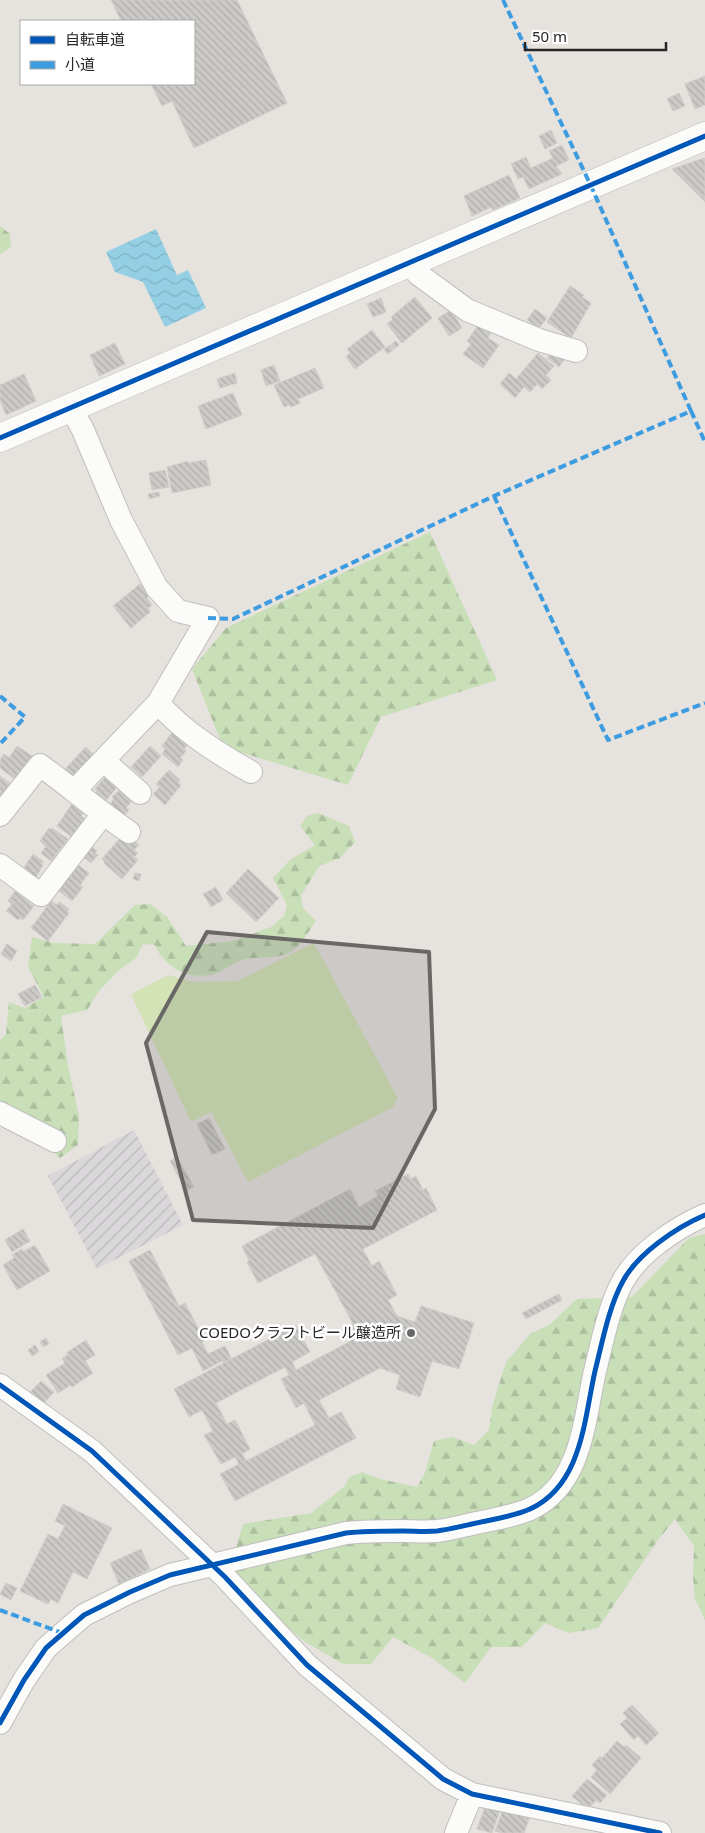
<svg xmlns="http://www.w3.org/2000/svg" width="705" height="1833" font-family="'Noto Sans','Noto Sans JP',sans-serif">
<defs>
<pattern id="industrial-furrows" width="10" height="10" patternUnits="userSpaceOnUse" patternTransform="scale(1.25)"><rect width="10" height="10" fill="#d9d7d9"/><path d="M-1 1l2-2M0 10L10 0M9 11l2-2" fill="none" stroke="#bab9ba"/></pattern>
<pattern id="forest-firs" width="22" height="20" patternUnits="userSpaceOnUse" patternTransform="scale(1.25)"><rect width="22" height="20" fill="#c8dfb8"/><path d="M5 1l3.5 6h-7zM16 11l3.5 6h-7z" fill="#acbf9e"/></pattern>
<pattern id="water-waves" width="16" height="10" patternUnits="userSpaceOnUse" patternTransform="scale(1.25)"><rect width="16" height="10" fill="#95cfe4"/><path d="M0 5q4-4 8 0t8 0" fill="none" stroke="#80b2c4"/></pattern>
<pattern id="building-back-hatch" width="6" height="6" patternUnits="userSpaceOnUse" patternTransform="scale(1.25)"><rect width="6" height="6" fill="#cccac7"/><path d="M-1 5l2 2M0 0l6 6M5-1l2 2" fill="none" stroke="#afaeab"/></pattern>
</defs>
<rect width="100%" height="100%" fill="#e6e2de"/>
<!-- industrial -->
<path fill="url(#industrial-furrows)" d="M134 1130 183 1225 97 1269 48 1176Z"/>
<!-- forest -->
<path fill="url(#forest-firs)" d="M0 226 10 234 11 247 0 254Z
M430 532 497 680 381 717 348 785 223 747 192 669 226 628Z
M318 813 349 826 355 842 340 858 319 866 301 896 303 908 316 921C309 931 300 947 289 953 274 960 254 955 239 961 232 964 226 969 219 972 195 983 164 969 155 945L143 944 136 958 118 971 99 991 87 1010 61 1016 68 1065 79 1116 78 1145 60 1158 46 1146 0 1126V1040L6 1034 9 1002 25 1008 44 997 28 967 32 937 54 943 95 944 135 905 150 904 167 917 186 946 233 941 271 927 284 916 287 905 273 878 291 859 315 845 300 826 307 816Z
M705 1234V1620L695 1599 693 1577 694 1546 675 1519 658 1540 598 1628 569 1633 545 1623 522 1647H491L465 1683 432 1658 393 1637 371 1664H343L304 1641 277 1619 230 1569 243 1524 311 1513 344 1487 349 1477 362 1472 380 1479 417 1487 425 1473 434 1441 452 1437 474 1445 489 1430 492 1407 506 1362 530 1334 549 1325 577 1299 632 1297 689 1238Z"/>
<!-- pitch -->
<path fill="#d3e3b6" d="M314 943 398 1098 393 1107 248 1182 211 1112 191 1122 131 994 168 975 193 982 237 981Z"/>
<!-- water -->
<path fill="url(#water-waves)" d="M156 229 177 275 188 270 206 308 165 327 143 282 115 272 106 252Z"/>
<!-- building -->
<path fill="url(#building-back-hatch)" stroke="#d1ceca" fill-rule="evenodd" d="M111 0H237L287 103 194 148 172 101 162 106 151 84H194V21H121Z
M705 76V105L695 109 685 84Z
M679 93 685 106 673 111 667 99Z
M551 130 557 143 545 149 539 136Z
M562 145 569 160 556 166 562 174 529 189 523 177 518 179 511 164 526 157 531 168 553 158 549 151Z
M704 158 705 159V202L672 169Z
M509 175 520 198 493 210 491 207 472 216 464 196Z
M570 286 584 295 582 297 591 303 571 338 547 322Z
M415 297 432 318 402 343 387 324 393 319 391 317Z
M381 298 386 312 373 317 367 304Z
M535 309 547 318 539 328 527 320Z
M451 310 462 328 449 336 438 318Z
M479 324 491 332 488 338 499 345 483 368 463 354 471 344 467 341Z
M372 330 385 347 355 369 346 357 350 353 347 349Z
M396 341 399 345 394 349 391 344Z
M115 343 125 364 99 376 90 355Z
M390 345 393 350 387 354 384 349Z
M552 352 564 360 559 367 547 358Z
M538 353 554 366 546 375 551 380 542 389 537 384 530 392 524 387 515 398 500 384 509 373 516 379Z
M274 365 280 381 266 386 261 370Z
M315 368 324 388 298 399 300 403 291 407 289 405 284 407 274 385Z
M235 373 237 383 220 388 217 379Z
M24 374 36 401 6 415 0 400V385Z
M233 393 242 415 206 429 198 406Z
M206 460 211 485 172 493 167 467 188 461V463Z
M165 470 169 487 152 490 149 473Z
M159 492 160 496 149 499 148 494Z
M140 584 150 595 147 598 152 605 148 608 150 612 131 628 113 606Z
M174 730 189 743 184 749 186 751 180 758 183 760 178 767 162 754 165 749 162 746Z
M17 746 32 756 15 779 0 768V760L4 754 9 758Z
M150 746 161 756 142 777 131 767Z
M86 747 96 757 75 779 65 769Z
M169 770 180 780 178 783 181 785 165 805 153 794 160 787 156 784Z
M0 776 11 784 0 799Z
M106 776 118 786 103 804 93 796 97 791 95 789Z
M123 787 135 797 126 808 129 810 123 817 109 805 114 799 112 797Z
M72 804 84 813 81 816 85 819 72 837 57 826Z
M49 828 51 830 52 828 68 839 51 861 41 853 46 847 40 841Z
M128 836 139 845 134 850 138 853 134 857 138 860 122 879 104 863 105 862 102 859 121 837Z
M90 845 97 851 95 853 98 855 91 863 81 855Z
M33 854 43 861 42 864 43 865 33 883 20 874Z
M74 862 89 873 80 885 83 887 72 901 53 886Z
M248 869 279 898 256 922 226 893Z
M135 873 141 874 139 881 133 879Z
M216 887 223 900 211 907 203 894Z
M15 891 34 906 23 920 20 918 18 920 6 911 12 904 8 901Z
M51 901 57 905 59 902 69 909 67 912 69 913 48 941 31 928Z
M7 944 17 951 11 961 1 954Z
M35 985 42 997 25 1006 18 994Z
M209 1118 225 1149 212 1155 197 1124Z
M177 1157 194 1187 186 1191 170 1161Z
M408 1174 411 1179 416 1176 423 1190 426 1188 437 1210 363 1249 372 1266 379 1261 397 1295 388 1300 397 1316 415 1322 421 1306 474 1323 459 1369 432 1361 420 1397 396 1389 400 1375 380 1368 319 1400 329 1418 341 1412 356 1438 235 1501 220 1474 239 1464 235 1457 221 1464 204 1435 213 1431 202 1410 189 1417 174 1389 296 1325 310 1352 292 1362 296 1370 349 1342 352 1322 315 1254 258 1283 247 1262 249 1261 242 1246 350 1189 359 1207 378 1196 375 1191ZM285 1367 289 1375 281 1379 296 1408 304 1403 315 1425 246 1461 242 1454 250 1449 235 1420 227 1424 216 1403Z
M23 1229 30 1241 12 1252 5 1240Z
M35 1245 50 1271 17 1290 3 1265 14 1258 12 1255 22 1249 23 1252Z
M150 1250 179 1306 185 1303 205 1341 202 1342 208 1354 225 1346 231 1357 230 1359 223 1363 222 1361 203 1371 192 1348 178 1355 129 1261Z
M559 1294 562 1300 526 1319 522 1313Z
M46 1338 49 1344 43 1347 40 1342Z
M86 1340 95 1355 85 1361 93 1373 72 1387 71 1385 58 1393 46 1375 65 1363 62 1358 68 1355 66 1353Z
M35 1345 39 1352 32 1356 28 1350Z
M41 1381 54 1392 43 1404 30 1392Z
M63 1504 112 1528 87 1579 73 1572 58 1603 51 1599 48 1604 20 1591 48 1534 58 1539 65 1526 55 1521Z
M141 1549 150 1569 119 1584 110 1563Z
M6 1583 17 1588 11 1600 0 1594Z
M632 1705 659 1733 646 1745 638 1736 634 1740 620 1724 627 1718 623 1713Z
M617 1741 624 1747 626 1745 641 1758 610 1794 591 1777 597 1770 592 1765 600 1756 602 1758Z
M587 1779 607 1795 600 1803 596 1800 591 1806 589 1805 586 1808 572 1796Z
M486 1804 500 1810 492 1833 477 1829Z
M504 1807 530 1816 524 1833H502L495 1831Z"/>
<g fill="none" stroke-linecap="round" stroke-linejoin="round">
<!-- minor casing -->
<g stroke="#c0bebf" stroke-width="24">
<path id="minor" d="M412 262 418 274 467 310 539 340 576 351
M71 408 83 430 121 520 157 588 178 611 208 618 158 703 75 790
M158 703C184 732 217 753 251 772
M104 761 140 793
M0 815 40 765C70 787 98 811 129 832
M0 865 41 895 103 814
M0 1113 55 1141
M0 1385 92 1451 225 1577 307 1665 443 1779 472 1794 660 1833
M0 1723 24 1680 46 1648 84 1615 130 1592 170 1575 346 1533C365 1531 384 1531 403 1531 414 1531 426 1532 437 1531 453 1529 470 1524 486 1521 500 1518 517 1515 530 1509 582 1485 584 1420 595 1371 602 1343 609 1306 623 1281 638 1253 677 1227 705 1215
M456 1833 472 1794"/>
</g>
<!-- tertiary casing -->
<g stroke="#c0bebf" stroke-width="29">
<path id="tertiary" d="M0 438 705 136"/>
</g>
<!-- minor -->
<use href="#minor" stroke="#fbfbfa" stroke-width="22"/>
<!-- tertiary -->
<use href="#tertiary" stroke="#fbfbfa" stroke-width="28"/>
<!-- quiet -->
<path stroke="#3d9ce0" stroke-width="4" stroke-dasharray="8 4" stroke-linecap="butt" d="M503 0 591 186 691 411
M494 496 608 740 705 703
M208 618 233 619 494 496 691 411 705 442
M0 696 25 717 0 744
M0 1610 62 1633"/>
<!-- cycleway casing -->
<g stroke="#fff" stroke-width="8">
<path id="cycleway" d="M0 438 705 136
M0 1385 92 1451 225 1577 307 1665 443 1779 472 1794 660 1833
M0 1723 24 1680 46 1648 84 1615 130 1592 170 1575 346 1533C365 1531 384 1531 403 1531 414 1531 426 1532 437 1531 453 1529 470 1524 486 1521 500 1518 517 1515 530 1509 582 1485 584 1420 595 1371 602 1343 609 1306 623 1281 638 1253 677 1227 705 1215"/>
</g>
<!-- cycleway -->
<use href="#cycleway" stroke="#0057b8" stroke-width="5"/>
</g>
<!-- marked area -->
<path fill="#6a6867" fill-opacity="0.2" stroke="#6a6867" stroke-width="4" stroke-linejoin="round" d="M207 932 429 952 435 1109 373 1228 193 1220 146 1043Z"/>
<!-- markers -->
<circle fill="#6a6867" stroke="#fff" stroke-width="2" cx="411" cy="1333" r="5"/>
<g text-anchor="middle" stroke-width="5" stroke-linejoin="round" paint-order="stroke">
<!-- poi labels -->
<g font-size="15" fill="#272727" stroke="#fff" text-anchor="end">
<text x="401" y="1338">COEDOクラフトビール醸造所</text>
</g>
</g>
<!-- legend -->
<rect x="20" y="20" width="175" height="65" fill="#ffffff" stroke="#a9a9a9"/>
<rect x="30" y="36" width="25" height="8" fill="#0057b8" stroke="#a9a9a9"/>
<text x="65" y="45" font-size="15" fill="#272727">自転車道</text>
<rect x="30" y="61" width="25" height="8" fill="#3d9ce0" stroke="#a9a9a9"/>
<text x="65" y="70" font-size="15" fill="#272727">小道</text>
<!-- scale -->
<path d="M525 42v8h141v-8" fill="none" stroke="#272727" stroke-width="2.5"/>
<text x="532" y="42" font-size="15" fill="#272727" stroke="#ffffff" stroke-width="4" paint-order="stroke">50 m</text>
</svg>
